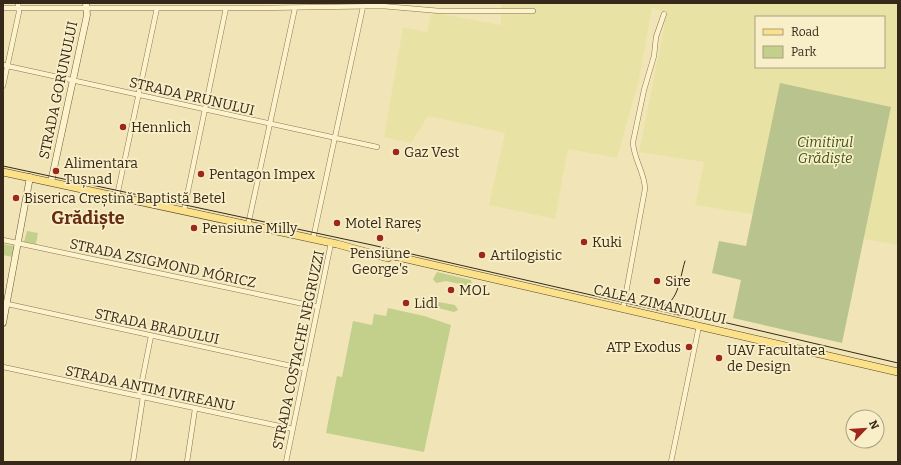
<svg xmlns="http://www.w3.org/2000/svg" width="901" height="465" font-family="Bitter,serif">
<rect width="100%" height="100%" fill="#f1e5b8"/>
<!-- farmland -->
<path fill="#e8e3a5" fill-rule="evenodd" d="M501 3H898V245L863 239 891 107 757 215 695 205 704 162 639 152 667 13 652 8 639 80 617 158 568 149 555 219 489 205 505 133 428 116 411 143 384 137 403 27 427 32 431 12 501 25ZM756 17H884V67H756Z"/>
<!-- green -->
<path fill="#c2d08c" d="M27 231 38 233 36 244 24 242Z
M3 244 14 246 12 257 3 255Z
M437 272 471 280 472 284 469 286 446 281 436 283 433 279Z
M439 302 455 305 458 310 454 312 438 308 436 305Z
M388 308 424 316 451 325 424 452 326 433 337 376 342 377 353 321 372 325 374 314 386 316Z"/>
<!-- cemetery -->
<path fill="#b8c38d" d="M780 83 891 107 842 343 733 318 741 280 712 273 719 241 746 246Z"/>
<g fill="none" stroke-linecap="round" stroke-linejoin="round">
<!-- street casing -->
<g stroke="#897452" stroke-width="5.5">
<path id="street" d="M3 8H261L382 6 440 11H533
M3 65 377 147
M3 86 19 12 18 3
M117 196 157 8
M184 210 226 8
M248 225 295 8
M313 239 363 7
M3 240 318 307
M3 303 305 369
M623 309 645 189C645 173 633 158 633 142L644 90 654 56 656 37 664 14
M3 367 293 429
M139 396 151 336
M133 462 143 397
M187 462 195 409
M286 462 331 243
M671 462 699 326"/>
</g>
<!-- secondary casing -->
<g stroke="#6a5536" stroke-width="7">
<path id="secondary" d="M51 182 87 15 86 3
M3 323 30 177"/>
</g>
<!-- primary casing -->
<g stroke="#554127" stroke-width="8">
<path id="primary" d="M3 172 337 244 388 258
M394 256 898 372"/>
</g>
<!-- street -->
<use href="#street" stroke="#fcf2cb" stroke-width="4.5"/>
<!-- secondary -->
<use href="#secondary" stroke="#fcf2cb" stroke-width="6"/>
<!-- primary -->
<use href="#primary" stroke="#fae18a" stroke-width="7"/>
<!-- tram -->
<path stroke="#362919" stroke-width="1" d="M3 166 372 245 679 315 710 319 898 363
M656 308C679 306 679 280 685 261"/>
</g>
<!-- markers -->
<g fill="#9d271d" stroke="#f8efc8" stroke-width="1.5">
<circle cx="123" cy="127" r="4"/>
<circle cx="396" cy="152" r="4"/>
<circle cx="56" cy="171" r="4"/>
<circle cx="201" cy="174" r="4"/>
<circle cx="16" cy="198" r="4"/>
<circle cx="337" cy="223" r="4"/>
<circle cx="194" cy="228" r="4"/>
<circle cx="380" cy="238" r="4"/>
<circle cx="584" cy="242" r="4"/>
<circle cx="482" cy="255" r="4"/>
<circle cx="657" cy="281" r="4"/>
<circle cx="451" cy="290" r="4"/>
<circle cx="406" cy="303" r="4"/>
<circle cx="689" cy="347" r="4"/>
<circle cx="719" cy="358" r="4"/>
</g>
<g text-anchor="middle" stroke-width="3.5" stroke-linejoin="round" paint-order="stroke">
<!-- street labels -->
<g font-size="14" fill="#362919" stroke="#f8efc8">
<text transform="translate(58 90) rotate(-78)" y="5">STRADA GORUNULUI</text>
<text transform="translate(192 96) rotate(13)" y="5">STRADA PRUNULUI</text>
<text transform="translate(163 263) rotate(12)" y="5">STRADA ZSIGMOND MÓRICZ</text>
<text transform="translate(660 304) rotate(13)" y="5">CALEA ZIMANDULUI</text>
<text transform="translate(157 326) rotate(12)" y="5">STRADA BRADULUI</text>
<text transform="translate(298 350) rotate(-78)" y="5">STRADA COSTACHE NEGRUZZI</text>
<text transform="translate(150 388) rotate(12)" y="5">STRADA ANTIM IVIREANU</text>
</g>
<!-- poi labels -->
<g font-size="14" fill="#362919" stroke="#f8efc8" text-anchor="start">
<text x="131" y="132">Hennlich</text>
<text x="404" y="157">Gaz Vest</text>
<text x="64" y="168">Alimentara<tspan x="64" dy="16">Tușnad</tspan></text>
<text x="209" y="179">Pentagon Impex</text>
<text x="24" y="203">Biserica Creștină Baptistă Betel</text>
<text x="345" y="228">Motel Rareș</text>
<text x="202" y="233">Pensiune Milly</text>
<text x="592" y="247">Kuki</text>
<text x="380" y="258" text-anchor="middle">Pensiune<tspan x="380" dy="16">George's</tspan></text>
<text x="490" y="260">Artilogistic</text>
<text x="665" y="286">Sire</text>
<text x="459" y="295">MOL</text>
<text x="414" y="308">Lidl</text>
<text x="681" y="352" text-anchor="end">ATP Exodus</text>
<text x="727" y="355">UAV Facultatea<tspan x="727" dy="16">de Design</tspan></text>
</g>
<!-- park labels -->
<g font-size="14" font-style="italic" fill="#41541d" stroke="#f8efc8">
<text x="825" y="147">Cimitirul<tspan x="825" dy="16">Grădiște</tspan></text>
</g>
<!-- district labels -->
<g font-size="18" font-weight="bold" fill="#662d14" stroke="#f8efc8">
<text x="88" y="224">Grădiște</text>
</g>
</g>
<!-- border -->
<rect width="901" height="465" fill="none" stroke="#362919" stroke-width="8"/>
<!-- legend -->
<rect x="755" y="16" width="130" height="52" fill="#f8efc8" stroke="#aaa082"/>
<rect x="763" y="29" width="20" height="6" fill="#fae18a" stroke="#aaa082"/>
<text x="791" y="36" font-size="12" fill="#362919">Road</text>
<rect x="763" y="46" width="20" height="12" fill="#c2d08c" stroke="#aaa082"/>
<text x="791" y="56" font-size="12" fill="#362919">Park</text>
<!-- north arrow -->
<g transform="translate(865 429) rotate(65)"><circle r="19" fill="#f8efc8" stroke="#aaa082"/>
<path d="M0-3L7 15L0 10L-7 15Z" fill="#9d271d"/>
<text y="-6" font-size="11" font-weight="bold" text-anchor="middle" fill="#362919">N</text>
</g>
</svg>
